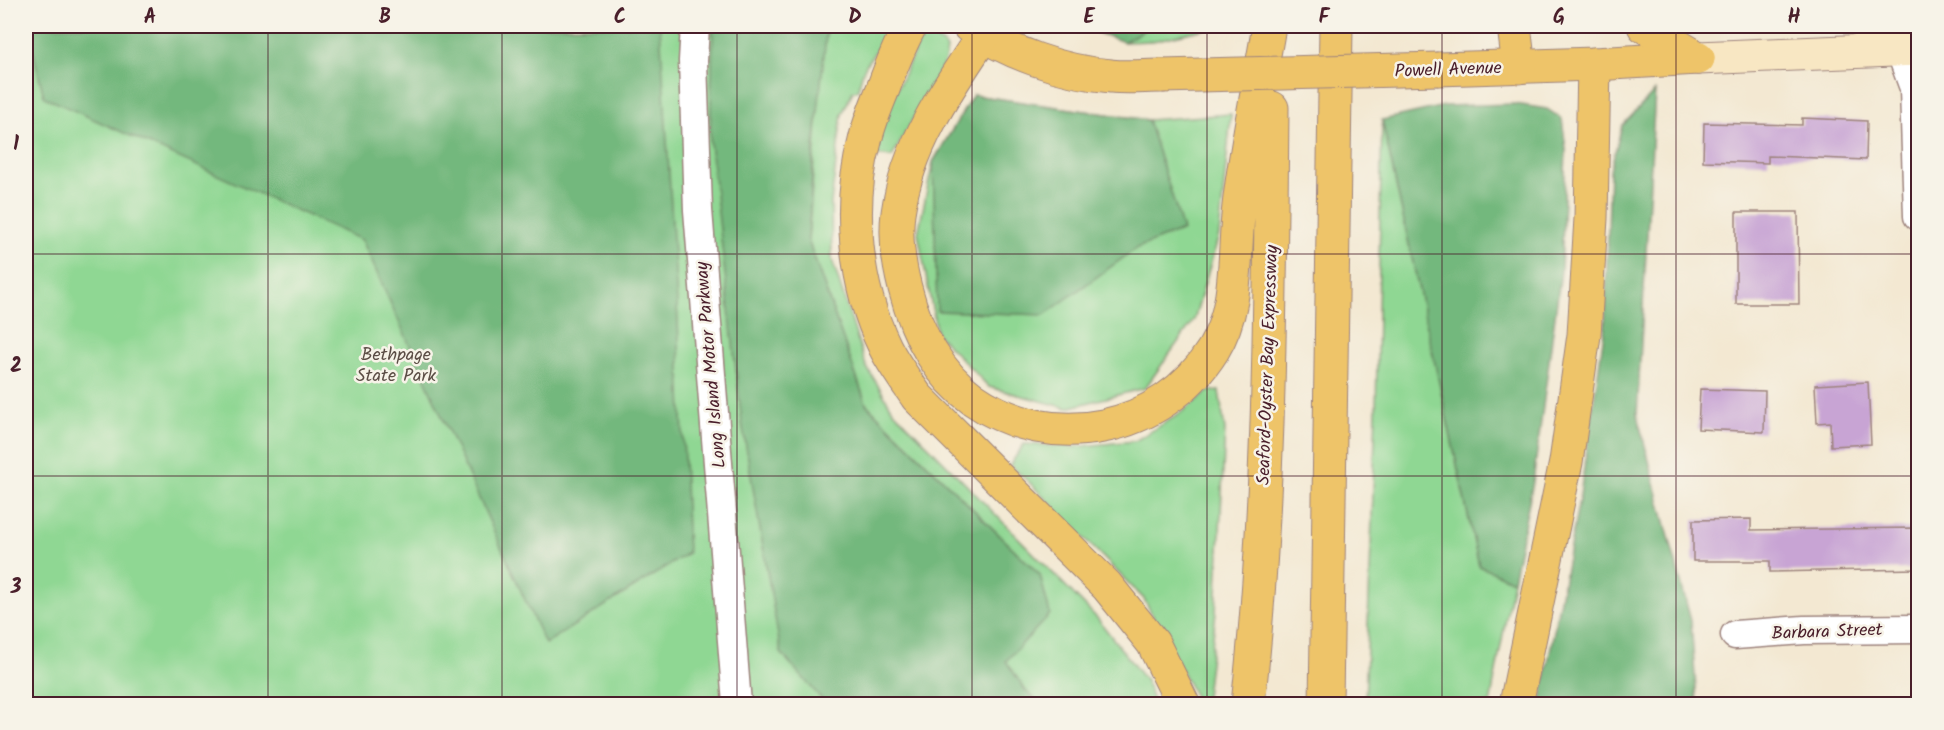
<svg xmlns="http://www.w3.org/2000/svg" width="1944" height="730" font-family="Kalam,sans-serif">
<rect width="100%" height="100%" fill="#f7f3e8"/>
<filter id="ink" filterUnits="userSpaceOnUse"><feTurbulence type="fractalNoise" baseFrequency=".0167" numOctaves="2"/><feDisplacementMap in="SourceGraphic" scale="12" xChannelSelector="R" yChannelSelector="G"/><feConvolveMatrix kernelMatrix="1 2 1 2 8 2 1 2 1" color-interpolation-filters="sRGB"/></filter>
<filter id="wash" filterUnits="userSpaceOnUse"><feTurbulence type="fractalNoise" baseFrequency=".008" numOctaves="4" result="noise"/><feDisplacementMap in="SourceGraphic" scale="24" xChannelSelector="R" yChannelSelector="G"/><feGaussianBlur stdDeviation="1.35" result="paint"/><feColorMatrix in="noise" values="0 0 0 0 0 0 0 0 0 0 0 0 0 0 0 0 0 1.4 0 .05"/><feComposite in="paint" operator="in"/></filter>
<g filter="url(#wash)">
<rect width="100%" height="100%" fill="#f3e8d2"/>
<!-- green -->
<path fill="#8fd793" stroke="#6c7b5f" stroke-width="1.5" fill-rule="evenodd" d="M26 26H885C885 44 876 49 867 63 862 72 860 80 858 90L853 91 842 114 831 203 832 260 866 366 893 410 1097 618 1146 681 1154 704H26ZM819 95 808 240 866 404 1040 575 797 417 771 101Z
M1150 26H1217L1153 41 1124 42Z
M929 36 944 44 947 49 945 61 892 157 873 155 882 121 921 38Z
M973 95 1148 120 1231 114 1219 235 1194 320 1145 388 1067 408 989 387 937 334 918 233 933 162Z
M1382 120 1479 565 1513 581 1490 704H1365L1376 411Z
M1209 391H1219L1225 430 1216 612 1205 704H1199L1144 599 1030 483 1010 465 1024 444 1073 447 1135 441 1178 415Z"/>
<!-- forest -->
<path fill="#73b87d" stroke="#5e6c54" stroke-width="1.5" d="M27 26H660L678 320 688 553 545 644 362 240 44 97Z
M713 26H827L814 149 808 240 866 404 1040 575 1050 614 1006 661 1026 691 1041 704H826L781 653 742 423 710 142Z
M1079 26H1150L1124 42Z
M1655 91 1637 415 1691 621 1697 704H1540L1580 495 1605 326 1610 170 1622 126Z
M973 95 1148 120 1183 230 1137 248 1044 315 937 311 933 162Z
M1515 104 1547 109 1562 119 1566 149 1561 271 1533 482 1513 581 1479 566 1382 120 1444 106Z"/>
<g id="blocks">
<!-- building -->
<path fill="#c8a4d4" d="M1802 118 1867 121 1866 160 1768 156V163L1703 161 1704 123 1802 125Z
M1736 212H1798L1799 304H1736Z
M1868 382 1871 444 1831 446 1830 422 1817 423 1815 385Z
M1700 389 1765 391 1764 432 1698 429Z
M1751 519V530L1915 528 1916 569 1770 572V561H1693V520Z"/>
</g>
</g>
<g filter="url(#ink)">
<use href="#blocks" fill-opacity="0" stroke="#9e847e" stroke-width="1.5"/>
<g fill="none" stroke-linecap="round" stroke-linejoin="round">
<!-- street casing -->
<g stroke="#9e847e" stroke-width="31">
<path id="street" d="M695 26 693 61 698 210 737 704
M1894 26 1900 50 1914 88 1918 216
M1735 635 1804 630 1918 629"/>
</g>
<!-- secondary casing -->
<g stroke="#9e847e" stroke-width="35">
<path id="secondary" d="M1698 58 1918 49"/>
</g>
<!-- primary casing -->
<g stroke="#9e847e" stroke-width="35">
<path id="primary" d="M969 26C1009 53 1062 72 1111 76 1127 78 1145 76 1162 76
M1438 69 1594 64 1698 58"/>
</g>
<!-- highway casing -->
<g stroke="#9e847e" stroke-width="35">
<path id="highway" d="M910 26C899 46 891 67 883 89 876 106 869 123 865 141 847 206 855 286 885 347 894 365 906 381 917 397L1107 586 1153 643 1183 704
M1514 26 1519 67
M1644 26 1698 58
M983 36C947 89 907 147 898 213 895 237 899 265 905 288 916 331 937 373 973 399 1052 454 1162 432 1213 350 1240 306 1233 255 1239 206 1246 146 1259 86 1269 26
M1248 704C1270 507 1270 307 1272 108
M1326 704 1336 26
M1516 704 1566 462 1584 335 1591 218 1594 64"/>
</g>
<!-- street -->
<use href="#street" stroke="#fff" stroke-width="28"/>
<!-- secondary -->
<use href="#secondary" stroke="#f8e7c3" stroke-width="33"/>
<!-- primary -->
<use href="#primary" stroke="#eec469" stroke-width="33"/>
<!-- highway -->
<use href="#highway" stroke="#eec469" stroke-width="33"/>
<!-- primary-bridge casing -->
<g stroke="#9e847e" stroke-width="35" stroke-linecap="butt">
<path id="primary-bridge" d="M1162 76 1438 69"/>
</g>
<!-- primary-bridge -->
<use href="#primary-bridge" stroke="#eec469" stroke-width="33"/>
</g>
</g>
<!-- grid -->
<path fill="none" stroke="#4a1f2b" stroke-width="1.5" stroke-opacity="0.55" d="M268 26V704M502 26V704M737 26V704M972 26V704M1207 26V704M1442 26V704M1676 26V704M26 254H1918M26 476H1918"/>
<g text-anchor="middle" stroke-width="5" stroke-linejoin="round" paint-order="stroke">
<!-- street labels -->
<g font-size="18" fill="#4a1f2b" stroke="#f7f3e8">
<text transform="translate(1448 69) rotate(-2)" y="6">Powell Avenue</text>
<text transform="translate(710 365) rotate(-95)" y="6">Long Island Motor Parkway</text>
<text transform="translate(1267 365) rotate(-88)" y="6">Seaford-Oyster Bay Expressway</text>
<text transform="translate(1827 631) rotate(-2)" y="6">Barbara Street</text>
</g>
<!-- park labels -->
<g font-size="18" fill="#5b4d45" stroke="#f7f3e8">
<text x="396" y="360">Bethpage<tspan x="396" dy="21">State Park</tspan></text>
</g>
</g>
<!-- margin -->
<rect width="1944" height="730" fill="none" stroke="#f7f3e8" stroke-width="66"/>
<rect x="33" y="33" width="1878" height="664" fill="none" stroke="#4a1f2b" stroke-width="2"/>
<g font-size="20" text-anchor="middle" font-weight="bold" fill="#4a1f2b">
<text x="150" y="23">A</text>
<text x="385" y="23">B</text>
<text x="620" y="23">C</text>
<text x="855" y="23">D</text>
<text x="1089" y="23">E</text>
<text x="1324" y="23">F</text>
<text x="1559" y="23">G</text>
<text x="1794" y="23">H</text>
<text x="16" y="150">1</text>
<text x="16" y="372">2</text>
<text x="16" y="593">3</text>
</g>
</svg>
